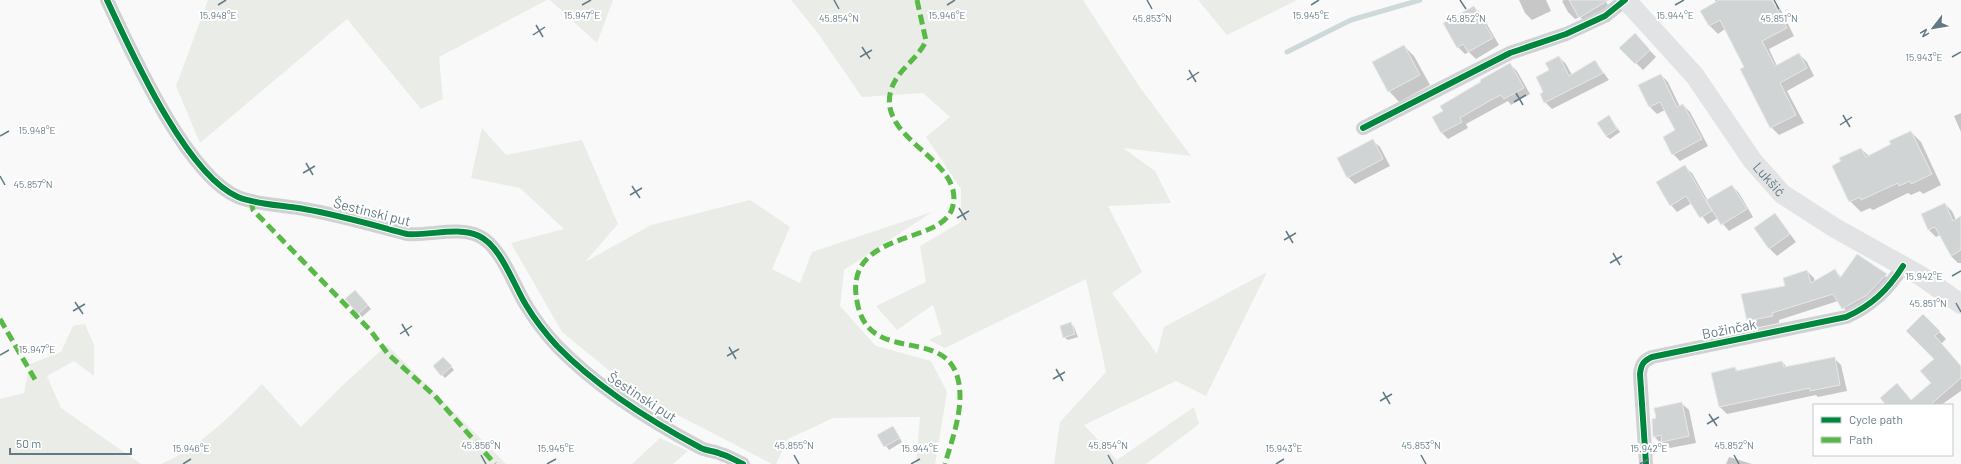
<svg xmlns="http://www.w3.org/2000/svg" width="1961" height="464" font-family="Barlow,sans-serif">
<rect width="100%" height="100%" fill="#f9f9f9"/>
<!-- green -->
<path fill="#eaece7" d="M208 0H547L439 57 443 99 421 109 347 19 200 143 176 86Z
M550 0H613L597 43Z
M791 0H1083L1139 86 1191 156 1123 148 1155 171 1171 203 1108 206 1142 272 1112 293 1157 354 1164 327 1267 272 1206 396 1176 381 1084 425 1117 460 1194 407 1199 424 1146 464H1054L1060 422 1106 372 1086 279 945 348 929 340 942 334 933 305 897 330 876 306 926 282 920 246 961 222V189L926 137 950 117 923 93 862 97 817 32Z
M1198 0H1297L1227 35Z
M482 128 506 155 582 140 618 224 585 262 651 225 750 200 790 227 772 269 800 283 812 252 932 212 844 270 840 306 876 346 931 361 947 392 935 464H916L920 417 833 418 788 439 776 464H772L639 395 562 332 511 243 564 229 520 188 471 178Z
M85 324 94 345V376L74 361 47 376 61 408 141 464H0V399L24 393 30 364 61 352 73 326Z
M387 345 506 464H161C200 448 232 414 262 384L301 427 342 386Z
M660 438 688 451 673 464H632Z"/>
<!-- shadow -->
<path fill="#0003" d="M1519 0H1546L1551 11 1532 20 1525 13Z
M1564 0H1605L1611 10 1587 24 1580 17 1575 19 1568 12 1562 1Z
M1715 0H1765L1773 3 1781 10 1794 36 1769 49 1777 66 1799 54 1807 62 1814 76 1787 91 1804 123 1779 135 1771 127 1745 68 1725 29 1718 34 1710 26 1701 11 1716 3Z
M1474 7 1481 14 1499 45 1476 59 1469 52 1465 54 1458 47Z
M1635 35 1656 57 1643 70 1621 48Z
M1404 46 1414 56 1430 85 1399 102 1389 91Z
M1559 57 1566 64 1572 75 1595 61 1609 80 1552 109 1545 102V92Z
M1510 64 1517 71 1530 94 1511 105 1508 101 1466 124 1468 128 1448 139 1442 133 1444 112 1455 97Z
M1661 75 1668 82 1680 107 1683 105 1690 112 1708 146 1680 161 1673 154 1676 131 1665 110 1657 114 1650 107 1639 85Z
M1961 113V132L1954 116Z
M1609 116 1620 132 1610 139 1606 136Z
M1911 132 1921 142 1941 185 1923 194 1920 191 1911 195 1908 193 1873 210 1870 208 1861 212 1850 201 1833 166 1861 149 1869 156 1893 145Z
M1372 140 1380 147 1390 166 1355 184 1348 177Z
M1685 167 1692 173 1708 201 1732 186 1739 193 1753 217 1729 231 1718 218 1708 224 1692 203 1677 212 1671 205Z
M1945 204 1952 211 1956 220 1961 217V263H1958L1951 256 1940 235 1936 237 1929 230 1922 214Z
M1775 214 1796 242 1777 256 1770 249Z
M1858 255 1893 282 1850 315 1838 301 1779 320V323L1755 328 1748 321 1743 295 1787 286 1807 271 1814 278 1815 282 1835 271 1842 278Z
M358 294 371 309 362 317 359 313Z
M1923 315 1946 339 1941 344 1961 367V391L1941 405H1918L1933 384 1935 359Z
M1071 323 1074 327 1078 337 1068 340 1064 337Z
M443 358 454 370 445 378 434 366Z
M1834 358 1841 365 1847 391 1818 397 1816 395 1727 414 1720 407 1712 374 1735 368 1738 371 1782 362 1787 367Z
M1681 403 1689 410 1696 443 1670 448 1665 443 1661 444 1654 436 1657 419Z
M893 427 902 442 889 450 879 436Z
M1729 457 1752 464H1726Z"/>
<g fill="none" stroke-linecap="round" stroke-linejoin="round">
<!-- stream -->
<path stroke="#ced9da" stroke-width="5" d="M1287 52 1351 20 1420 0"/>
</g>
<!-- building -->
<path fill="#d1d4d4" stroke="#e8e8e8" d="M1569 0H1609L1579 18Z
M1719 0H1772L1787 28 1762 41 1775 66 1799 53 1807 68 1780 83 1796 115 1770 128 1740 69 1744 67 1720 20 1709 26 1700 11Z
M1474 6 1493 38 1468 52 1463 44 1457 48 1443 23Z
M1635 33 1650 50 1635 64 1619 48Z
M1404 45 1420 75 1388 92 1372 62Z
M1559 56 1569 76 1595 60 1603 73 1544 103 1540 94 1543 92 1536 77 1549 70 1545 63Z
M1510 63 1524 88 1504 99 1501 95 1491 100 1460 118 1462 122 1441 133 1432 117 1443 111 1440 106 1481 82 1480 80Z
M1661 74 1677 107 1683 104 1702 139 1672 155 1663 137 1675 130 1660 102 1649 107 1638 85Z
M1609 115 1617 129 1606 136 1597 123Z
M1911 131 1932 174 1911 184 1910 181 1899 186 1898 183 1861 200 1860 197 1849 202 1832 166 1841 161 1839 158 1861 148 1866 157 1891 144 1889 141Z
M1373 139 1383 159 1347 178 1337 158Z
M1685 165 1712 211 1700 218 1686 196 1670 206 1656 182Z
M1732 185 1747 209 1721 225 1706 200Z
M1945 203 1953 221 1961 216V250L1951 256 1935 227 1928 230 1921 214Z
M1775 213 1790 234 1769 249 1754 228Z
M1857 254 1887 274 1867 295 1842 309 1833 294 1772 313 1773 316 1747 321 1741 294 1785 286 1783 278 1807 270 1811 283 1835 269 1840 278Z
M355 290 368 305 358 314 345 299Z
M1923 314 1940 331 1935 336 1961 366V378L1930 405H1886L1880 398 1897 383 1911 400 1931 383 1920 371 1934 359 1906 331Z
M1071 322 1075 334 1063 338 1060 326Z
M443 357 452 366 441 376 433 366Z
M1835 357 1840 385 1810 391V388L1719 407 1711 373 1735 367 1736 371 1782 361 1784 367Z
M1682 402 1689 436 1662 442 1661 435 1653 437 1652 419 1656 418 1654 408Z
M893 426 900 438 884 447 877 435Z"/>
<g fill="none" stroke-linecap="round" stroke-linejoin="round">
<!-- minor -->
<path stroke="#cfd1d2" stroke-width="14" d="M107 0C131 51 186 175 238 197 257 205 284 205 304 209 339 215 373 225 407 234 430 236 458 226 479 236 501 246 514 286 526 305 535 320 546 334 557 346 596 386 652 422 701 448 707 451 715 451 721 454 729 456 736 461 743 464
M1363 128 1510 53 1566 34 1605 16 1625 0
M1646 464 1640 374C1641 365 1643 361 1652 357L1846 317C1871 306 1888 290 1903 266"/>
<!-- secondary -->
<path stroke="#e2e3e4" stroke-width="20" id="s1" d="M1626 0 1695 76 1752 160 1782 194 1835 228 1921 276 1961 304"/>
<!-- quiet -->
<path stroke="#58b947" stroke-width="5" stroke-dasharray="10 5" stroke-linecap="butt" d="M917 0 926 41C917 60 897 70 891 90 876 141 968 160 952 209 940 246 839 229 858 306 873 371 961 317 960 399 959 422 951 443 945 464
M251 201 253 210 370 330 388 354 435 396 495 464
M0 319 37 383"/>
<!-- cycleway casing -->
<g stroke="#fff" stroke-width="8">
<path id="cycleway" d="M107 0C131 51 186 175 238 197 257 205 284 205 304 209 339 215 373 225 407 234 430 236 458 226 479 236 501 246 514 286 526 305 535 320 546 334 557 346 596 386 652 422 701 448 707 451 715 451 721 454 729 456 736 461 743 464
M1363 128 1510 53 1566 34 1605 16 1625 0
M1646 464 1640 374C1641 365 1643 361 1652 357L1846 317C1871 306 1888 290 1903 266"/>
</g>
<!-- cycleway -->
<use href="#cycleway" stroke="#00873e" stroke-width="6"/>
</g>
<!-- ticks -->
<path fill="none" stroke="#637a85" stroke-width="1.5" d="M834 0 839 9M1147 0 1152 9M1460 0 1466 9M1774 0 1779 9M218 5 226 0M582 5 591 0M947 5 955 0M1311 5 1319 0M1675 5 1684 0M536 25 543 37M533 35 545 27M862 47 870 59M860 57 872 50M1952 57 1961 52M1189 70 1196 82M1187 80 1199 72M1516 93 1523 105M1514 102 1526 95M1843 115 1850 127M1840 125 1852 117M0 136 9 131M306 163 313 175M303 173 315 166M0 176 5 185M632 186 640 198M630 195 642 188M959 208 966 220M957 218 969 211M1286 231 1293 243M1284 240 1296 233M1613 253 1620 265M1610 263 1622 256M1952 276 1961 271M75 302 83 314M1956 303 1961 312M73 311 85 304M402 324 409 336M400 334 412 326M729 347 736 359M0 355 9 350M727 356 739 349M1056 369 1063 381M1053 379 1065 372M1383 392 1390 404M1380 401 1392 394M1709 414 1717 426M1707 424 1719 417M481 455 486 464M794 455 799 464M1108 455 1113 464M1421 455 1426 464M1734 455 1739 464M183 464 191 459M547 464 556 459M911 464 920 459M1276 464 1284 459M1640 464 1649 459"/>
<g text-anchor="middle" stroke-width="4" stroke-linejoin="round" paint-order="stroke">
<!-- street labels -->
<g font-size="14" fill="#637a85" stroke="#fff">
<text dy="5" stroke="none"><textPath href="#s1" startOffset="230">Lukšić</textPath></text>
<text transform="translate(372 212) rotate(14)" y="5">Šestinski put</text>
<text transform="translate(1729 329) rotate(-11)" y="5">Božinčak</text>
<text transform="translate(642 397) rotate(33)" y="5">Šestinski put</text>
</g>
</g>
<g font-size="10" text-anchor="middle" fill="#637a85" stroke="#fff" stroke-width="4" stroke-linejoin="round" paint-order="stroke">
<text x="582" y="19">15.947°E</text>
<text x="1311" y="19">15.945°E</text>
<text x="1675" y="19">15.944°E</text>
<text x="218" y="19">15.948°E</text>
<text x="947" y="19">15.946°E</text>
<text x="1152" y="22">45.853°N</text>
<text x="1466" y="22">45.852°N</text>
<text x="1779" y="22">45.851°N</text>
<text x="839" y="22">45.854°N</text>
<text x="1924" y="61">15.943°E</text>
<text x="37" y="134">15.948°E</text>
<text x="33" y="188">45.857°N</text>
<text x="1924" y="280">15.942°E</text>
<text x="1928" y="307">45.851°N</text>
<text x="37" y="353">15.947°E</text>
<text x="481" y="449">45.856°N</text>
<text x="794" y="449">45.855°N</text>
<text x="1108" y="449">45.854°N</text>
<text x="1421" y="449">45.853°N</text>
<text x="1734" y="449">45.852°N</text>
<text x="191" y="452">15.946°E</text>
<text x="556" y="452">15.945°E</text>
<text x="920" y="452">15.944°E</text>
<text x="1284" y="452">15.943°E</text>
<text x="1649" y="452">15.942°E</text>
</g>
<!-- legend -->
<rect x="1813" y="404" width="140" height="52" fill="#ffffff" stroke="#c1cace"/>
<rect x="1821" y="417" width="20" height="6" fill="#00873e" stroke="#c1cace"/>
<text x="1849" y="424" font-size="12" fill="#637a85">Cycle path</text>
<rect x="1821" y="437" width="20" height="6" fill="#58b947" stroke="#c1cace"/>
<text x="1849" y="444" font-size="12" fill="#637a85">Path</text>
<!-- north arrow -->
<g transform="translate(1933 28) rotate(239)" stroke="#ffffff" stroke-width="3" paint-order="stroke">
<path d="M0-3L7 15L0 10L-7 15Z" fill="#637a85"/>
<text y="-6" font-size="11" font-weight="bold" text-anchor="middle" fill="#637a85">N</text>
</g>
<!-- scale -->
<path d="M10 448v6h121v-6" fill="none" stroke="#637a85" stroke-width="2"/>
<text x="16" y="448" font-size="12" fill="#637a85" stroke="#ffffff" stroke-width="3" paint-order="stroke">50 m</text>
</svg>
